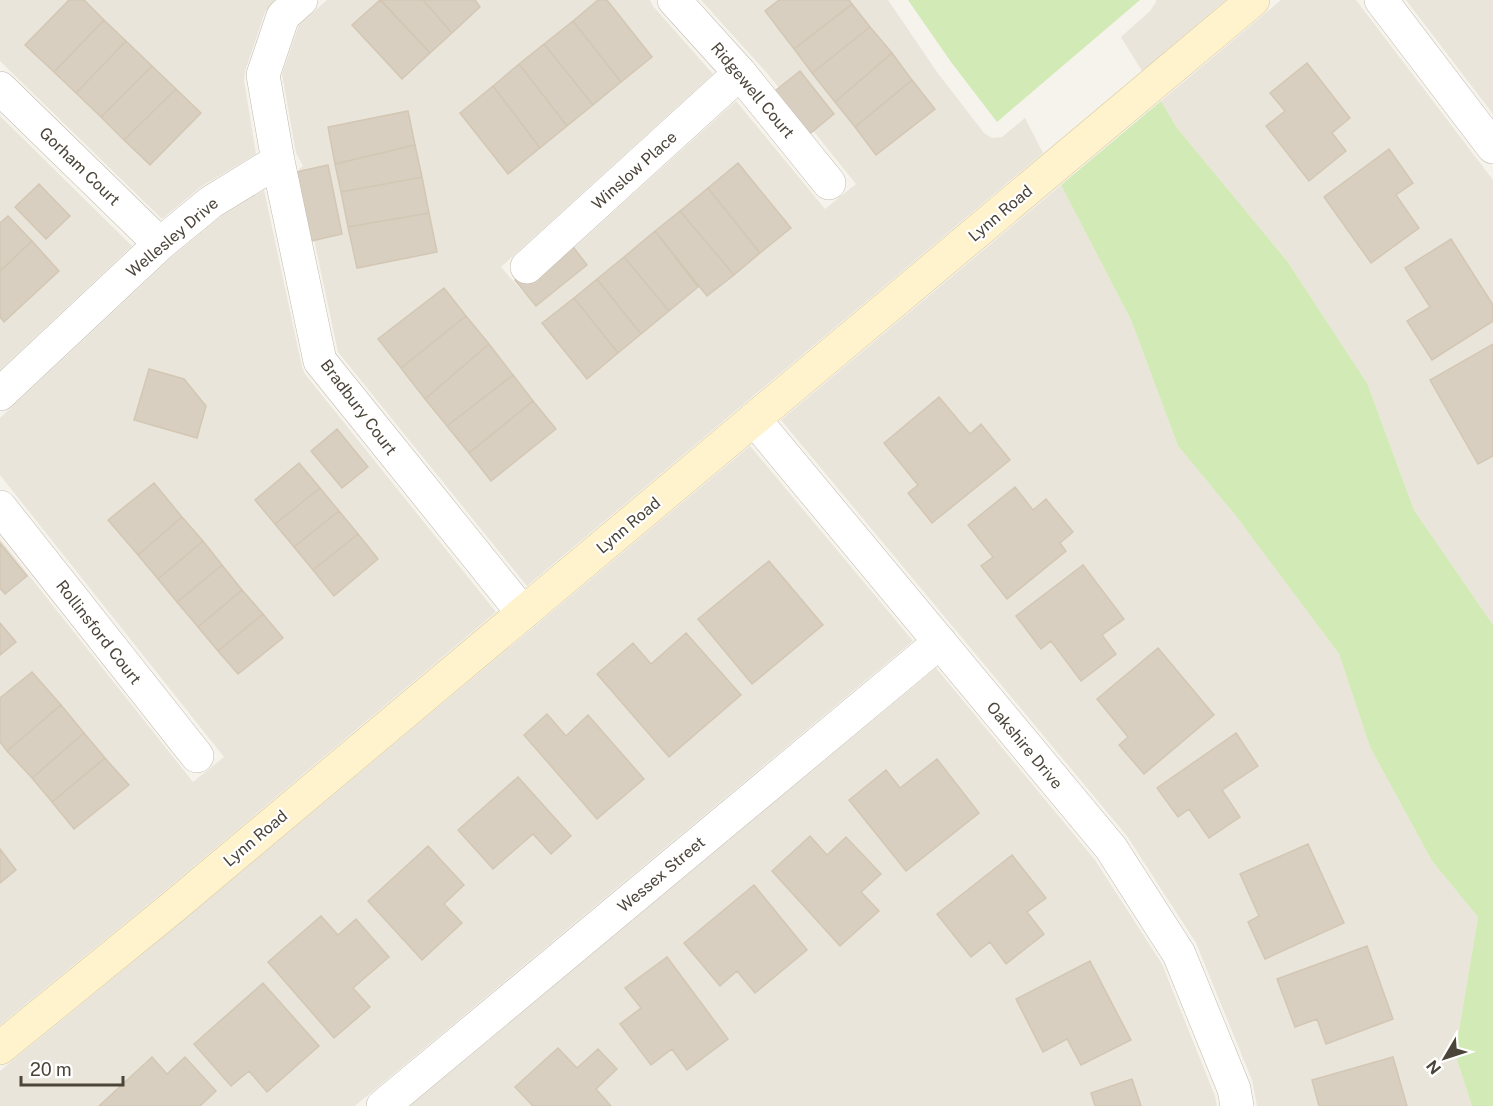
<svg xmlns="http://www.w3.org/2000/svg" width="1493" height="1106" font-family="'Public Sans',sans-serif">
<rect width="100%" height="100%" fill="#f6f3ec"/>
<!-- residential -->
<path fill="#eae5da" d="M0 0H275L265 12 245 71 244 80 256 154 202 186 162 219 0 61Z
M327 0H650L653 6 713 74 501 267 524 293 736 101 825 209 856 184 767 73 701 0H888L937 72 984 133 992 138 1002 137 1025 118 1043 153 527 586 338 352 299 169 303 166 296 153 282 74 299 25Z
M1156 0H1226L1142 71 1121 37 1150 11 1156 2Z
M1281 0H1356L1493 180V625L1414 510 1367 383 1287 261 1177 128 1161 101Z
M1406 0H1493V114Z
M0 116 132 246 0 370Z
M1061 185 1131 320 1178 446 1236 516 1339 654 1370 747 1432 861 1478 917 1455 1054 1472 1106H1257L1252 1080 1196 943 1127 836 781 420Z
M264 190 302 367 305 374 496 612 162 893 0 1025V539L193 782 224 757 0 475V418L172 257 221 216Z
M750 446 913 641 355 1106H0V1071L184 920Z
M936 668 1095 860 1162 964 1215 1096 1217 1106H409Z"/>
<!-- green -->
<path fill="#d2eab5" d="M908 0H1140L997 122 951 62Z
M1161 101 1177 128 1287 261 1367 383 1414 510 1493 625V1106H1472L1455 1054 1478 917 1432 861 1370 747 1339 654 1236 516 1178 446 1131 320 1061 185Z"/>
<!-- building -->
<path fill="#d8cfc1" stroke="#d3c7b4" stroke-width="1.5" d="M69 0H84L104 20 54 72 25 45Z
M380 0 430 53 402 79 352 25Z
M381 0H423L452 33 430 53Z
M423 0H475L480 7 452 33Z
M598 0H607L652 57 621 82 573 21Z
M779 0H849L852 4 794 49 765 11Z
M852 4 870 27 812 73 794 49Z
M104 20 126 41 76 93 54 72Z
M573 21 621 82 593 105 544 44Z
M870 27 892 53 835 102 812 73Z
M126 41 152 66 101 117 76 93Z
M544 44 593 105 567 126 519 64Z
M892 53 912 80 855 127 835 102Z
M1307 63 1350 118 1332 133 1346 151 1309 181 1266 126 1285 111 1270 93Z
M519 64 567 126 540 148 493 86Z
M152 66 176 89 124 140 101 117Z
M800 71 834 114 806 137 771 94Z
M912 80 935 109 876 155 855 127Z
M493 86 540 148 508 174 460 113Z
M176 89 201 113 150 165 124 140Z
M408 111 415 145 335 164 328 127Z
M415 145 422 177 341 192 335 164Z
M1389 149 1413 183 1396 195 1419 228 1371 263 1324 197Z
M738 163 791 228 760 253 708 188Z
M328 165 342 234 311 241 296 172Z
M422 177 429 213 348 227 341 192Z
M39 184 70 216 46 239 15 207Z
M708 188 760 253 734 275 680 211Z
M680 211 734 275 707 296 655 231Z
M429 213 437 252 357 268 348 227Z
M8 216 32 241 0 271V223Z
M655 231 698 287 669 311 624 257Z
M567 239 587 265 536 306 515 280Z
M1451 239 1493 305V321L1432 360 1407 321 1430 307 1405 268Z
M32 241 59 271 4 322 0 317V271Z
M624 257 669 311 641 334 597 279Z
M597 279 641 334 618 353 574 298Z
M444 288 466 316 401 368 378 339Z
M574 298 618 353 587 379 542 323Z
M466 316 489 344 425 399 401 368Z
M489 344 513 375 447 426 425 399Z
M1493 344V456L1478 464 1430 380Z
M149 369 184 379 206 406 197 438 134 420Z
M513 375 533 401 469 453 447 426Z
M939 397 970 434 981 424 1010 460 932 523 908 493 918 485 884 443Z
M533 401 556 429 491 481 469 453Z
M337 429 368 467 342 488 311 451Z
M299 463 320 488 275 524 255 500Z
M154 483 182 517 138 555 108 520Z
M1015 487 1033 510 1046 499 1073 532 1060 543 1066 551 1007 599 981 566 993 557 968 525Z
M320 488 339 511 294 547 275 524Z
M339 511 358 534 313 570 294 547Z
M182 517 203 541 158 579 138 555Z
M358 534 378 559 334 596 313 570Z
M203 541 222 565 177 602 158 579Z
M0 543 27 576 5 594 0 588Z
M769 561 823 625 752 684 698 619Z
M222 565 242 590 198 627 177 602Z
M1083 565 1124 619 1102 635 1116 654 1081 681 1051 641 1041 649 1016 616Z
M242 590 263 614 218 651 198 627Z
M263 614 283 638 238 674 218 651Z
M0 623 16 642 0 655Z
M686 633 741 695 669 757 597 674 633 643 651 664Z
M1158 648 1214 715 1144 774 1119 745 1128 737 1097 699Z
M32 672 61 705 7 751 0 742V698Z
M61 705 84 733 32 778 7 751Z
M547 714 566 736 588 715 644 779 597 819 524 735Z
M84 733 105 758 52 802 32 778Z
M1236 733 1258 766 1222 790 1240 817 1209 838 1189 809 1178 817 1157 788Z
M105 758 129 785 74 829 52 802Z
M937 759 979 813 906 871 849 800 886 770 900 788Z
M518 777 571 836 551 854 533 834 493 869 458 830Z
M810 836 827 855 846 837 881 874 861 892 879 911 840 946 772 871Z
M1308 844 1344 923 1265 959 1248 922 1259 916 1240 874Z
M428 846 464 885 444 904 462 923 422 960 368 901Z
M0 849 16 870 0 883Z
M1012 855 1046 898 1027 912 1044 934 1006 964 990 942 971 957 937 914Z
M754 885 807 950 755 993 737 971 720 986 684 943Z
M321 916 338 935 356 919 389 957 353 988 370 1007 334 1038 268 962Z
M1367 946 1393 1019 1326 1044 1317 1019 1295 1027 1277 979Z
M667 957 728 1039 687 1070 672 1049 651 1065 620 1024 641 1008 625 988Z
M1090 961 1131 1040 1081 1065 1067 1039 1043 1052 1016 999Z
M263 983 319 1046 267 1092 249 1071 231 1086 194 1044Z
M558 1048 577 1068 598 1049 617 1069 596 1089 611 1106H533L515 1087Z
M152 1057 167 1074 185 1057 216 1091 200 1106H99Z
M1393 1057 1407 1106H1319L1312 1080Z
M1132 1079 1141 1106H1095L1091 1093Z"/>
<g fill="none" stroke-linecap="round" stroke-linejoin="round">
<!-- street casing -->
<g stroke="#c2bbae" stroke-width="34">
<path id="street" d="M301 0 283 16 263 75 278 161 320 361 523 613
M674 0 740 73 829 183
M1381 0 1493 147
M0 88 160 244
M527 267 740 73
M0 394 160 244 211 202 278 161
M754 419 1111 848 1179 954 1234 1089 1237 1106
M0 507 197 756
M383 1106 940 642"/>
</g>
<!-- secondary casing -->
<g stroke="#d6c79b" stroke-width="34">
<path id="secondary" d="M0 1048 173 907 1253 0"/>
</g>
<!-- street -->
<use href="#street" stroke="#fff" stroke-width="33"/>
<!-- secondary -->
<use href="#secondary" stroke="#fff3cd" stroke-width="33"/>
</g>
<g text-anchor="middle" stroke-width="4.5" stroke-linejoin="round" paint-order="stroke">
<!-- street labels -->
<g font-size="16" fill="#4b4439" stroke="#fff">
<text transform="translate(753 90) rotate(50)" y="6">Ridgewell Court</text>
<text transform="translate(80 166) rotate(44)" y="6">Gorham Court</text>
<text transform="translate(634 170) rotate(-42)" y="6">Winslow Place</text>
<text transform="translate(1000 213) rotate(-40)" y="6">Lynn Road</text>
<text transform="translate(172 237) rotate(-40)" y="6">Wellesley Drive</text>
<text transform="translate(359 407) rotate(53)" y="6">Bradbury Court</text>
<text transform="translate(628 525) rotate(-40)" y="6">Lynn Road</text>
<text transform="translate(99 632) rotate(52)" y="6">Rollinsford Court</text>
<text transform="translate(1025 745) rotate(50)" y="6">Oakshire Drive</text>
<text transform="translate(255 838) rotate(-40)" y="6">Lynn Road</text>
<text transform="translate(661 874) rotate(-40)" y="6">Wessex Street</text>
</g>
</g>
<!-- north arrow -->
<g transform="translate(1445 1058) rotate(231)" stroke="#ffffff" stroke-width="4.5" paint-order="stroke">
<path d="M0-4.5L10 22L0 15L-10 22Z" fill="#4b4439"/>
<text y="-9" font-size="16" font-weight="bold" text-anchor="middle" fill="#4b4439">N</text>
</g>
<!-- scale -->
<path d="M21 1076v9h102v-9" fill="none" stroke="#4b4439" stroke-width="3"/>
<text x="30" y="1076" font-size="18" fill="#4b4439" stroke="#ffffff" stroke-width="4.5" paint-order="stroke">20 m</text>
</svg>
